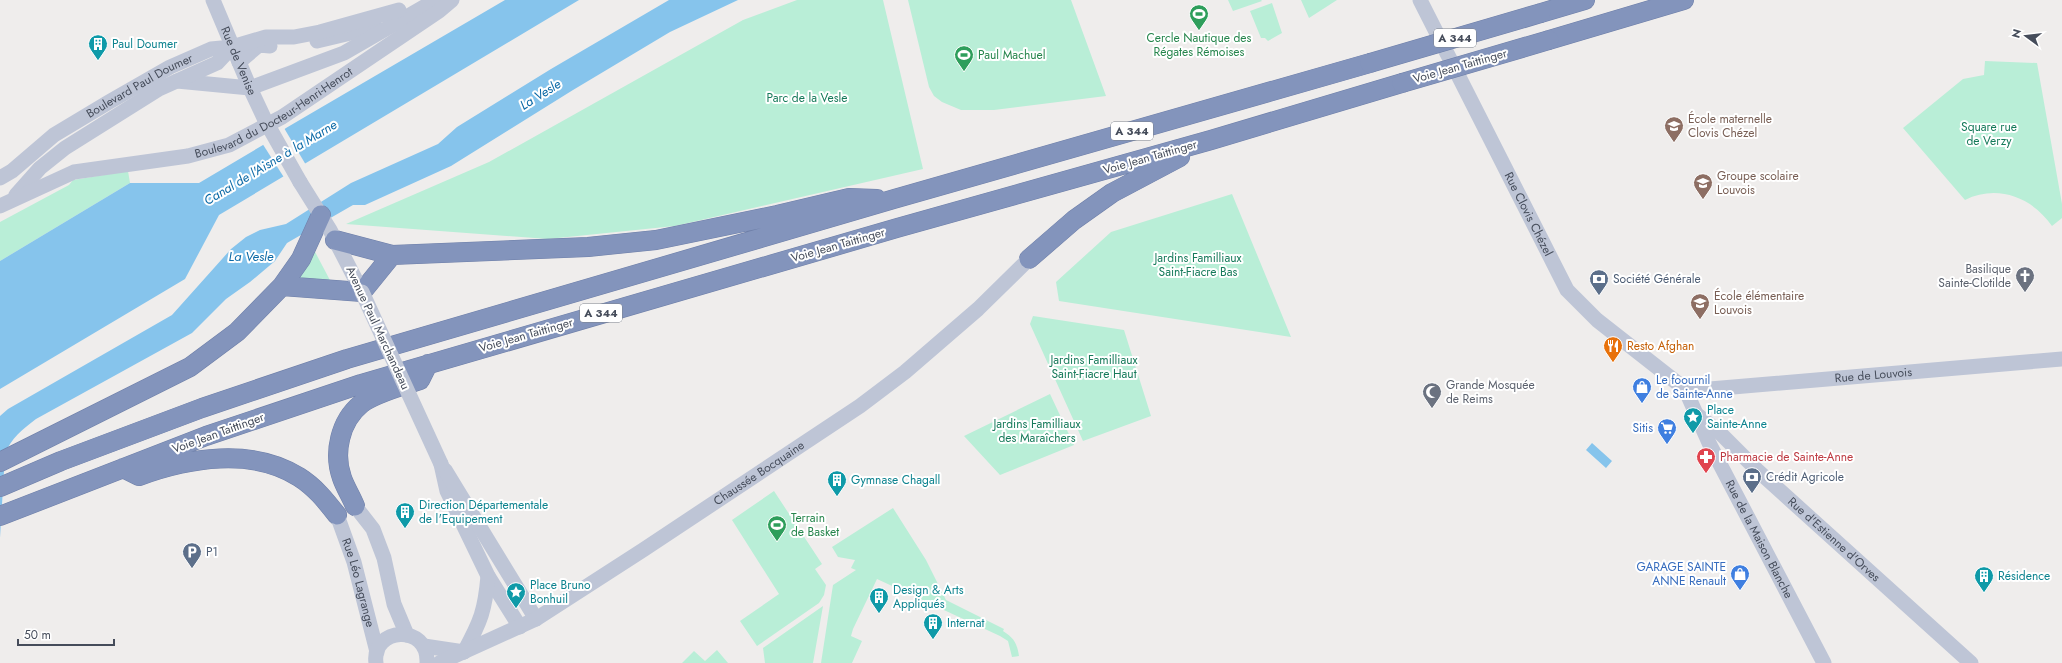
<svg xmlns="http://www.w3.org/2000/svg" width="2062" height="663" font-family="Jost,sans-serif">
<rect width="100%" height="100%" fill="#efedec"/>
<!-- green -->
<path fill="#b9eed7" d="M797 0H883L923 169 675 226 548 239 346 224 489 162 743 20Z
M908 0H1071L1106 96 994 110H961L942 102 934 96 929 87Z
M1228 0H1261L1262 1 1233 11Z
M1301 0H1337L1309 18Z
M1272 3 1282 33 1268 41 1265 38H1261L1250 11Z
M1985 61 2037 63 2062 204V218L2052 226C2032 197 1997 184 1965 200L1903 128 1963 79 1984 75Z
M128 171 130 183 0 261V222L69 185 73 180Z
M1232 194 1291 337 1059 301 1056 282 1111 232Z
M313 248 332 284 295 280Z
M1033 316 1124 330 1151 416 1083 441 1030 324Z
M1050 394 1074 445 1000 475 964 436Z
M774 491 822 564 815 569 826 585 824 595 819 603 757 646 740 621 779 594 732 520Z
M893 508 926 560 946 600 1004 629 1003 631C1014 638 1017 643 1019 656L1012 657 1008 641 1000 636 877 579 853 629 851 636 862 641 852 663H821L833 585 856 570 851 568 855 560 838 557 832 547Z
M823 606 813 663H765L763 648Z
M717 650 728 663H682L694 651 705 661Z"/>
<!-- water -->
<path fill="#86c4ec" d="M505 0H579L219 215 185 279 0 389V261L130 183H199L263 145 286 128Z
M669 0H738L670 32 573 90 451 166 365 205H353L287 243 275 261 250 282 226 299 192 333 36 419C23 429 11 438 5 454L0 538V416L8 409 172 315 231 249 246 237 260 230 286 224 351 183 438 144 457 127 551 69Z
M1592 443 1612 461 1606 468 1586 450Z"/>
<!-- pier -->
<path fill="#efedec" d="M284 128 306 165 285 179 262 143Z"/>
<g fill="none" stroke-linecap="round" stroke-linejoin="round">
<!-- highway casing -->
<g stroke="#6e7fa8" stroke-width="20">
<path id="highway" d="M1541 13 1585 0
M1549 40 1684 0
M335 240 392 255 588 247 656 240 777 215 849 198 877 199
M1029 259 1074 220 1112 193 1180 157
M282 286 362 292 392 255
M0 462 190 367 237 332 282 286 301 259 321 215
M123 468 139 476C188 458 252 447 299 477 315 487 326 501 337 515
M0 487 61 461 202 408 347 359 894 199 1370 63
M355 506C351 496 345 487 342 478 333 453 340 421 361 404 375 393 403 386 420 380L428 364
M0 516 206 436 361 384 897 228 1211 140 1402 83"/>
</g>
<!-- secondary -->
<g stroke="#bec5d6" stroke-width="15">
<path id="s1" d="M213 0 250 88 265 120"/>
<path id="s2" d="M1420 0 1567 290 1597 320 1685 389 1710 445 1824 663"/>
<path d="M317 41 355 32 374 23"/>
<path d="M239 62 259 45 270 46"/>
<path d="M177 81 250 88 344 53 436 0"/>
<path id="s3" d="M0 178 12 171 54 135 109 102 170 67 211 49 232 47 266 37H294L320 32 399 10"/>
<path d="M300 182 330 230 362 292"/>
<path d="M16 195 40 168 65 148 159 89 217 63 232 47"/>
<path id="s4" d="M0 206 74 172 188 156 229 145 282 117 439 11 452 0"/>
<path id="s5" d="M1685 389 1698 390 2062 359"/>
<path id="s6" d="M1699 416 1719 432 1757 470 1971 663"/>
<path d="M441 464 447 491 488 576 520 627"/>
<path d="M445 470 536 619"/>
<path d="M355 506 373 529 384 558 394 604 407 635"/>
<path id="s7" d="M337 515 354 562 377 652"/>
<path d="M424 646 464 652"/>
<path d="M464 652C481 621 485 610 488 576"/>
<path d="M376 663C371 627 429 623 427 663"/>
<path id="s8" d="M439 663 536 619 643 550 860 406 905 372 978 309 1029 259"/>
</g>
<!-- highway -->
<use href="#highway" stroke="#8394bc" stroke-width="19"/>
<!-- highway-bridge casing -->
<g stroke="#6e7fa8" stroke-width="20" stroke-linecap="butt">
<path id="highway-bridge" d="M1370 63 1541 13
M1402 83 1549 40"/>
</g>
<!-- secondary-bridge -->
<path stroke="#bec5d6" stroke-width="15" d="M265 120 300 182
M362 292 441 464"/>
<!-- highway-bridge -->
<use href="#highway-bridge" stroke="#8394bc" stroke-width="19"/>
</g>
<!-- icons -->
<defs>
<g id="stadium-pin" transform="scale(1)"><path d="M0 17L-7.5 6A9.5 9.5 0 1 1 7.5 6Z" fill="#2e9e5b" stroke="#fff"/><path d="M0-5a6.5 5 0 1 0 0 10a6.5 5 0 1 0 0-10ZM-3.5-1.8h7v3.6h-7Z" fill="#fff"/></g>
<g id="building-pin" transform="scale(1)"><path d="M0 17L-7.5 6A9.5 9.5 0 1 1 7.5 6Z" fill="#0f9aa8" stroke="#fff"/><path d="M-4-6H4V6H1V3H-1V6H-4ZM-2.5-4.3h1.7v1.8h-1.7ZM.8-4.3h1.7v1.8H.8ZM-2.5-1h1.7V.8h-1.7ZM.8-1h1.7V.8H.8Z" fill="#fff"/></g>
<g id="school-pin" transform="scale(1)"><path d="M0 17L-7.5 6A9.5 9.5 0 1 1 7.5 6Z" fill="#8d6e63" stroke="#fff"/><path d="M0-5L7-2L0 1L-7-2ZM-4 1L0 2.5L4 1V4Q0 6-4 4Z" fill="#fff"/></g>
<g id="church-pin" transform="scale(1)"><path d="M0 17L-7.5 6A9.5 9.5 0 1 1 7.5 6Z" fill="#6b7280" stroke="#fff"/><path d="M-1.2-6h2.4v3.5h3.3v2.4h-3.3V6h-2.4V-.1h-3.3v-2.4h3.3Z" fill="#fff"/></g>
<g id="bank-pin" transform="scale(1)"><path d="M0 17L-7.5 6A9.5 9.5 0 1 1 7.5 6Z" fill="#5c6f8a" stroke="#fff"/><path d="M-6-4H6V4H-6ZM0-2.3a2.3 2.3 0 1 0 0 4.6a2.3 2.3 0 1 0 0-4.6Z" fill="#fff"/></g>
<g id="restaurant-pin" transform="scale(1)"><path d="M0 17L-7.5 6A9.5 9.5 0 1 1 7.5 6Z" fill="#e8710a" stroke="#fff"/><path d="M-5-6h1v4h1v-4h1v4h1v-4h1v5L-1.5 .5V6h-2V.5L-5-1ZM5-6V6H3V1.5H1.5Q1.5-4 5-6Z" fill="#fff"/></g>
<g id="shop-pin" transform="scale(1)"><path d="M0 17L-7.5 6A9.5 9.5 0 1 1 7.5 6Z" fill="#3f7fe0" stroke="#fff"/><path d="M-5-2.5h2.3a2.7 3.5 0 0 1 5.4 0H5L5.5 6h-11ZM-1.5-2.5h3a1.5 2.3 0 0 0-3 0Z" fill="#fff"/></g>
<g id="mosque-pin" transform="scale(1)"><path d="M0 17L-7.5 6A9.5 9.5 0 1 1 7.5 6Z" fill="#6b7280" stroke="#fff"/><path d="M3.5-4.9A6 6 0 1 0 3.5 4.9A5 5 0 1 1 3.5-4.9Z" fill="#fff"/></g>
<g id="sight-pin" transform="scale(1)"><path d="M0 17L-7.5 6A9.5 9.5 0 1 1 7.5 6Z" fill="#0f9aa8" stroke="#fff"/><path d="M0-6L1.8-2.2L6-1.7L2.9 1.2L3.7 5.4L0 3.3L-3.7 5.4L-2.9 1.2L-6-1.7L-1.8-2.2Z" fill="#fff"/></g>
<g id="supermarket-pin" transform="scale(1)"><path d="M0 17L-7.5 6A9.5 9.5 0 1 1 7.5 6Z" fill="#3f7fe0" stroke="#fff"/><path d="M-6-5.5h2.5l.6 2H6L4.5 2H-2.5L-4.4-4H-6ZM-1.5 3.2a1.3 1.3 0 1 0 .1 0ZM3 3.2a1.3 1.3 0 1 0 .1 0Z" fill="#fff"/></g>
<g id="pharmacy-pin" transform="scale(1)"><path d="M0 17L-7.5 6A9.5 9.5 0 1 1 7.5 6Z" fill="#e0444e" stroke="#fff"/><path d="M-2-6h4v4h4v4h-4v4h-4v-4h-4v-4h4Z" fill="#fff"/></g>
<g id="parking-pin" transform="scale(1)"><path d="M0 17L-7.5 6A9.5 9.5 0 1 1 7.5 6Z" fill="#5c6f8a" stroke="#fff"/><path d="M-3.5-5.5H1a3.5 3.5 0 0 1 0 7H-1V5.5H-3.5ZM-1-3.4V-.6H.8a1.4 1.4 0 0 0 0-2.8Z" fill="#fff"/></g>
</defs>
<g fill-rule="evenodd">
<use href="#stadium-pin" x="1199" y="14"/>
<use href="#building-pin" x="98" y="44"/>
<use href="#stadium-pin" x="964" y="55"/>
<use href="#school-pin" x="1674" y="126"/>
<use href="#school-pin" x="1703" y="183"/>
<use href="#church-pin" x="2025" y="276"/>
<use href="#bank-pin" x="1599" y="279"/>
<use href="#school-pin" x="1700" y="303"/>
<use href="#restaurant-pin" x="1613" y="346"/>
<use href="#shop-pin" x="1642" y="387"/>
<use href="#mosque-pin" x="1432" y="392"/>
<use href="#sight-pin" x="1693" y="417"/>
<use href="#supermarket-pin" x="1667" y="428"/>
<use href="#pharmacy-pin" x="1706" y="457"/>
<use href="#bank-pin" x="1752" y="477"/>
<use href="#building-pin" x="837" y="480"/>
<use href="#building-pin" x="405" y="512"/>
<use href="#stadium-pin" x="777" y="525"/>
<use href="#parking-pin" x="192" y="552"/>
<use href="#shop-pin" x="1740" y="574"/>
<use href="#building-pin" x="1984" y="576"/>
<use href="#sight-pin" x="516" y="592"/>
<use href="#building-pin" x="879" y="597"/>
<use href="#building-pin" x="933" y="623"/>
</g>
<g text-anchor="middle" stroke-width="4" stroke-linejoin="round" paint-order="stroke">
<!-- shield labels -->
<g fill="#fff" stroke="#7d828c" stroke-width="1">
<rect x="1434" y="29" width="42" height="18" rx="3"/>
<rect x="1111" y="122" width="42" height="18" rx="3"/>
<rect x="580" y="304" width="42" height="18" rx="3"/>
</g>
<g font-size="11" font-weight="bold" fill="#454c5a">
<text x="1455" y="42">A 344</text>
<text x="1132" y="135">A 344</text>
<text x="601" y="317">A 344</text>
</g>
<!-- leisure labels -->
<g font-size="12" fill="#27864d" stroke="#fff" text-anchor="start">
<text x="1199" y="42" text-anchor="middle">Cercle Nautique des<tspan x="1199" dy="14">Régates Rémoises</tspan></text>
<text x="978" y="59">Paul Machuel</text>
<text x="791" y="522">Terrain<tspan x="791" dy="14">de Basket</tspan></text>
</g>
<!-- culture labels -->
<g font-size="12" fill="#0d838f" stroke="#fff" text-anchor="start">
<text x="112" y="48">Paul Doumer</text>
<text x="1707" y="414">Place<tspan x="1707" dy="14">Sainte-Anne</tspan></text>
<text x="851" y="484">Gymnase Chagall</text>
<text x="419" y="509">Direction Départementale<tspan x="419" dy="14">de l'Equipement</tspan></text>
<text x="1998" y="580">Résidence</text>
<text x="530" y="589">Place Bruno<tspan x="530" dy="14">Bonhuil</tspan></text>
<text x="893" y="594">Design &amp; Arts<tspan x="893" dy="14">Appliqués</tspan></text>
<text x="947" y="627">Internat</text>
</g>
<!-- street labels -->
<g font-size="12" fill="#454c5a" stroke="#fff">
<text dy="4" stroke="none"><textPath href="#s1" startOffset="66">Rue de Venise</textPath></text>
<text transform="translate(1460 66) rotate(-16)" y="4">Voie Jean Taittinger</text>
<text dy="4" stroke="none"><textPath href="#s3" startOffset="168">Boulevard Paul Doumer</textPath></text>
<text dy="4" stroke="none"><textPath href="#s4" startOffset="293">Boulevard du Docteur-Henri-Henrot</textPath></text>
<text transform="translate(1150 157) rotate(-16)" y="4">Voie Jean Taittinger</text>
<text dy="4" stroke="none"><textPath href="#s2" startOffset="240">Rue Clovis Chézel</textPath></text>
<text transform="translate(838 245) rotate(-16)" y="4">Voie Jean Taittinger</text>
<text transform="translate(378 328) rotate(65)" y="4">Avenue Paul Marchandeau</text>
<text transform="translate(526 335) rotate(-16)" y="4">Voie Jean Taittinger</text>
<text dy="4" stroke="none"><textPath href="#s5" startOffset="189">Rue de Louvois</textPath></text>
<text transform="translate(218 433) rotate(-20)" y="4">Voie Jean Taittinger</text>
<text dy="4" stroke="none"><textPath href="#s8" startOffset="373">Chaussée Bocquaine</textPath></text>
<text dy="4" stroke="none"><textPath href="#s2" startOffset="647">Rue de la Maison Blanche</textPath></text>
<text dy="4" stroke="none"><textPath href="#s6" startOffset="183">Rue d'Estienne d'Orves</textPath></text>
<text dy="4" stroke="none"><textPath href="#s7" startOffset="71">Rue Léo Lagrange</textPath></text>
</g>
<!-- park labels -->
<g font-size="12" fill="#167a5a" stroke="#fff">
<text x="807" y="102">Parc de la Vesle</text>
<text x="1989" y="131">Square rue<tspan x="1989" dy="14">de Verzy</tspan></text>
<text x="1198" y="262">Jardins Familliaux<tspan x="1198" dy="14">Saint-Fiacre Bas</tspan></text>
<text x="1094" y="364">Jardins Familliaux<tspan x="1094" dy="14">Saint-Fiacre Haut</tspan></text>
<text x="1037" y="428">Jardins Familliaux<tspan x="1037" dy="14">des Maraîchers</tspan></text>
</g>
<!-- education labels -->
<g font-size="12" fill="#785e54" stroke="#fff" text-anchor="start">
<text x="1688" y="123">École maternelle<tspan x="1688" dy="14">Clovis Chézel</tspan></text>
<text x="1717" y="180">Groupe scolaire<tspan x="1717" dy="14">Louvois</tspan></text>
<text x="1714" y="300">École élémentaire<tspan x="1714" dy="14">Louvois</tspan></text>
</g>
<!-- worship labels -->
<g font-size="12" fill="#5b616d" stroke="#fff" text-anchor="end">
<text x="2011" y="273">Basilique<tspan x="2011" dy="14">Sainte-Clotilde</tspan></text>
<text x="1446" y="389" text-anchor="start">Grande Mosquée<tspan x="1446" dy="14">de Reims</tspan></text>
</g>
<!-- service labels -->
<g font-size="12" fill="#4e5e75" stroke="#fff" text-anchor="start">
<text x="1613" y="283">Société Générale</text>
<text x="1766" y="481">Crédit Agricole</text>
<text x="206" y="556">P1</text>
</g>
<!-- food labels -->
<g font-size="12" fill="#c56008" stroke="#fff" text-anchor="start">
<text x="1627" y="350">Resto Afghan</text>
</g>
<!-- shop labels -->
<g font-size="12" fill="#366cbe" stroke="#fff" text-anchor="end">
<text x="1656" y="384" text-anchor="start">Le foournil<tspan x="1656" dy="14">de Sainte-Anne</tspan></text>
<text x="1653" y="432">Sitis</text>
<text x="1726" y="571">GARAGE SAINTE<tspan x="1726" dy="14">ANNE Renault</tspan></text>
</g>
<!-- health labels -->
<g font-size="12" fill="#be3a42" stroke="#fff" text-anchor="start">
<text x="1720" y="461">Pharmacie de Sainte-Anne</text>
</g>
<!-- water labels -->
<g font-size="13" font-style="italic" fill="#0b69a6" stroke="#fff">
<text transform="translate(540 94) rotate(-32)" y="5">La Vesle</text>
<text transform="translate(270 162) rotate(-31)" y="5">Canal de l'Aisne à la Marne</text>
<text x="251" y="261">La Vesle</text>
</g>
</g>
<!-- north arrow -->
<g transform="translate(2026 36) rotate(285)" stroke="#ffffff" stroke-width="3" paint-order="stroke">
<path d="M0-3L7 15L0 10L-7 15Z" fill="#454c5a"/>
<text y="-6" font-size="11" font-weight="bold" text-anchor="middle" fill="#454c5a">N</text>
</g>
<!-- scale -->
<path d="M18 639v6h96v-6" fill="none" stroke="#454c5a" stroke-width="2"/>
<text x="24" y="639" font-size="12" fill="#454c5a" stroke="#ffffff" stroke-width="3" paint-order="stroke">50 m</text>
</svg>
